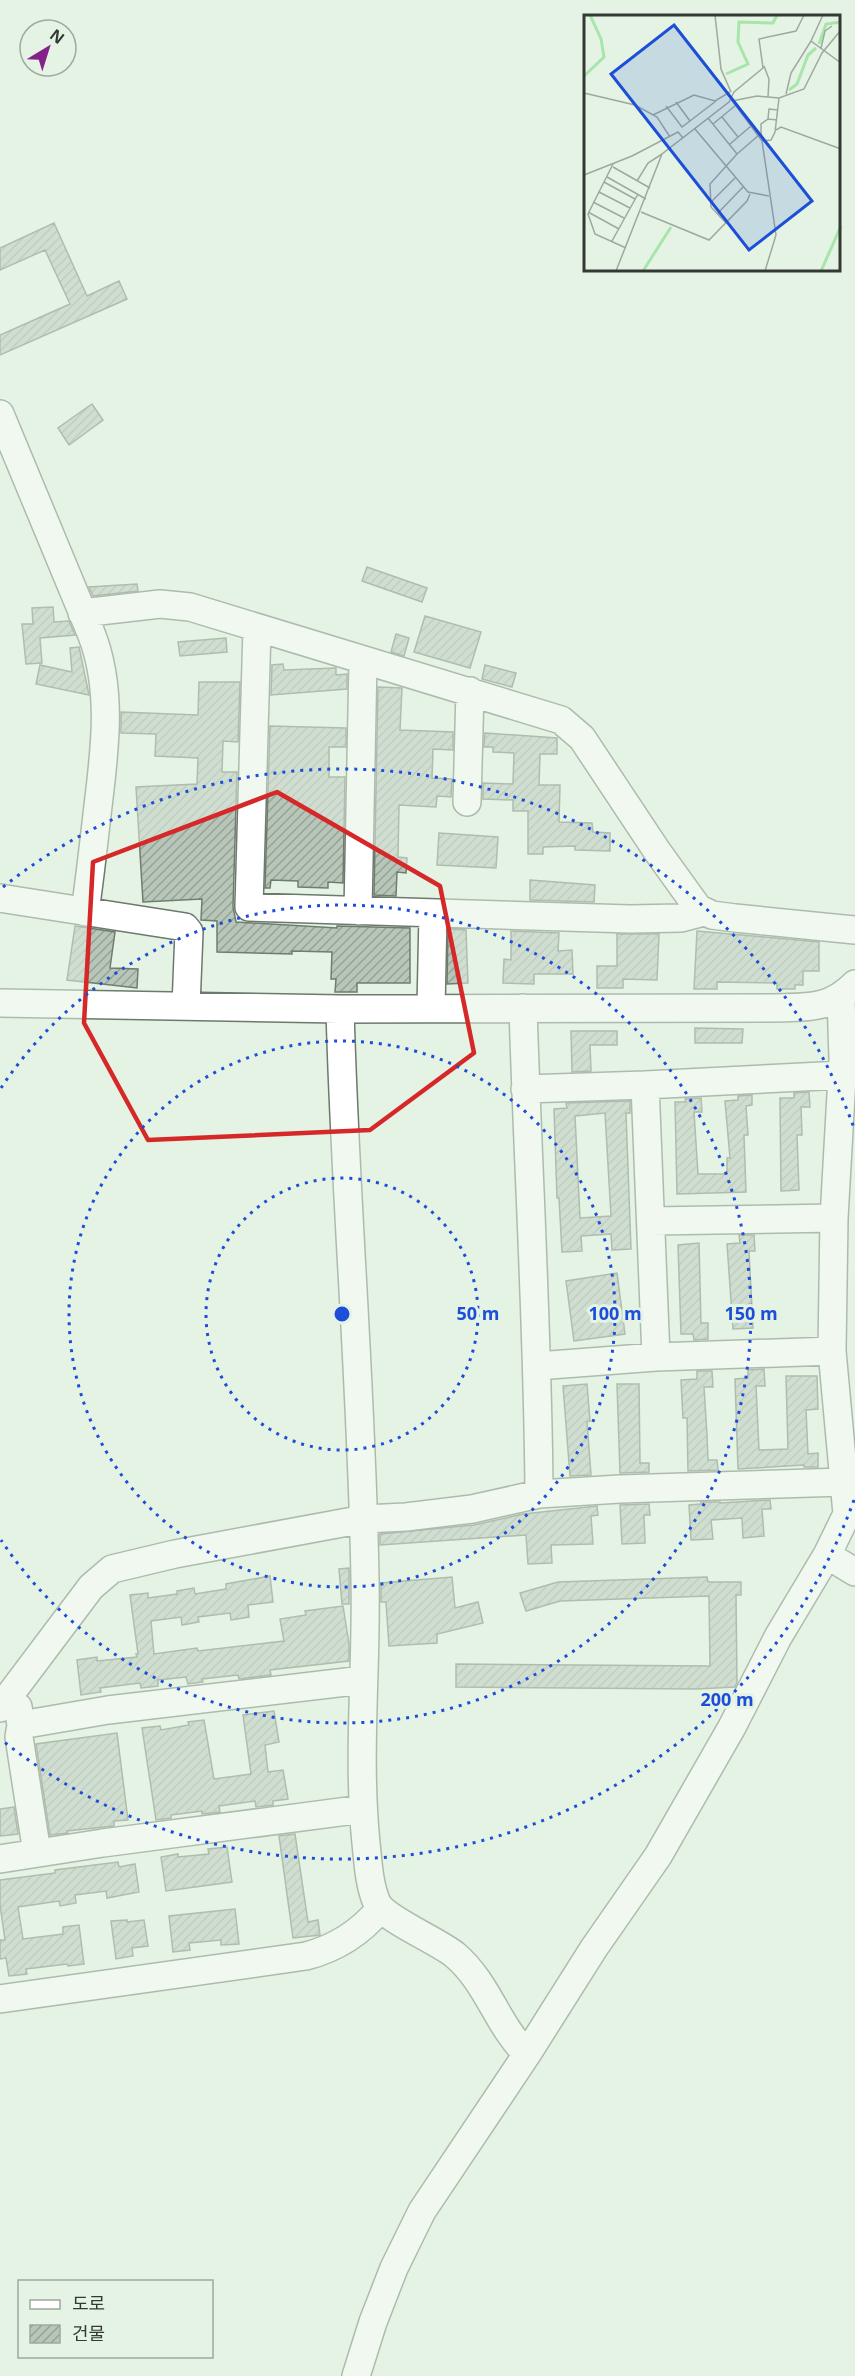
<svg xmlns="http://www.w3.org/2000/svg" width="855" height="2376" font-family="'Open Sans','Noto Sans KR',sans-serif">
<defs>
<pattern id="building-hatch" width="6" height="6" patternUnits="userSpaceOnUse" patternTransform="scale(1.5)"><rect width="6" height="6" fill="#b7c6b8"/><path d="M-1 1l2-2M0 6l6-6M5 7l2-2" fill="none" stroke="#96a296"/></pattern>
</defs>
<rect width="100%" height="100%" fill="#e4f3e4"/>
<!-- building -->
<path fill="url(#building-hatch)" stroke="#6f7c6f" stroke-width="1.5" fill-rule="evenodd" d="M54 223 87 296 119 281 127 299 0 355V335L70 304 45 250 0 270V248Z
M92 404 103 420 69 445 58 428Z
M367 567 427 588 422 602 362 581Z
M137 584 138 591 93 596 89 587Z
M53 607 54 622 69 621 75 635 40 638 42 663 26 664 22 624H33L32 608Z
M425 616 481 632 470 668 414 652Z
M396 634 409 638 404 656 391 652Z
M226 638 227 652 180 656 178 642Z
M79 647 89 695 36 684 40 665 72 672 70 648Z
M283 664 284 670 336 668V675L347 674V689L271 695 272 665Z
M485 665 516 673 512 687 482 679Z
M199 682H240L238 742 223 741 222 772H237L233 907 236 922 337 928V926L410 928V983H357V992H335L336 979H331L332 952 292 951V954L217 952V921L201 920 202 899 143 902 136 787 197 784 198 758 155 756 156 734 121 733V712L198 715Z
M378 687 402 688 400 730 453 732V750L433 749 432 778 452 779 451 797 437 796 436 807 399 805 398 857 407 858 406 873 397 872 396 896 374 895Z
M270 726 346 728V747H329V777H345L343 883 328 882V888L298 887V881L271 880 270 888H265Z
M485 733 557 738V754H540L539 785H560L559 822 592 823 593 832 610 833V851L575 850V846L543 847V854H528V811H513V800L483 799V783L513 784 514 753 493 752V747H484Z
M439 833 498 837 496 868 437 865Z
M530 880 595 885 594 902 530 900Z
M75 926 115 932 110 968 138 969 137 988 67 980Z
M448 929 466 930 468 983 447 984Z
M511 931 559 933 558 951 572 950 573 974H534V984L503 983 504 959 511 960Z
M697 931 819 942V971H803V985H795V989H777V983L717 982V989H694Z
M617 934H659L657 980 623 979V988H597V966H617Z
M695 1028 743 1029 742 1043H695Z
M571 1031H617V1045H590L591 1071 572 1072Z
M809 1092 810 1107H801L802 1135H797L799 1190 781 1191 780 1098H794V1093Z
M752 1095V1105L746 1106 748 1135H744L746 1192 677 1194 675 1102H686L685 1099 701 1098 702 1112H694L698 1174H727V1158H730L725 1101 738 1100V1096Z
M630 1101V1113H626L631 1249 612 1250 611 1234 581 1236 582 1251 562 1252 559 1198H557L554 1109 567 1108 566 1103ZM605 1113 611 1216 580 1218 575 1116Z
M739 1235H754L755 1251H749L753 1328 733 1329 727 1244 740 1243Z
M699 1243 701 1323H708V1339L694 1340 693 1334H681L678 1245Z
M617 1273 625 1334 574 1341 566 1281Z
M764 1369 765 1386H756L759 1450 788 1449 786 1376H817L818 1409 806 1410 808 1454 818 1453V1467H804V1465L738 1469 735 1379 748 1378V1370Z
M697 1371H712L713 1387H704L707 1435 708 1460H717L718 1470 688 1471 687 1418H683L681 1380 697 1379Z
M587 1384 590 1421 587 1422 591 1475 570 1476 563 1386Z
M617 1384H639L640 1463H649V1472L620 1473Z
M770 1500 771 1509H762L764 1536 743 1538 742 1518 711 1520 713 1539 691 1540 689 1505 701 1504V1502H720V1503Z
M649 1504 650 1515H644L645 1543 622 1544 620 1505Z
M597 1506 598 1515 591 1516 593 1544 551 1545 552 1563 528 1564 526 1535 380 1545V1534L474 1525 523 1514Z
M349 1568V1604H342L339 1569Z
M270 1576 273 1602 248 1605 249 1617 231 1620 230 1613 198 1617 199 1622 182 1625 181 1617 151 1621 154 1654 197 1648 198 1651 284 1641 280 1619 306 1615 305 1611 343 1606 349 1644V1661L270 1670 271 1675 239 1679 238 1675 202 1679 203 1682 188 1684 186 1677 158 1680V1686L141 1688 140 1683 100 1688 101 1692 81 1695 77 1660 97 1657V1661L137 1657 136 1654H138L130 1595 148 1593V1598L177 1594V1591L194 1588 195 1594 226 1589V1584Z
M452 1577 455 1608 478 1602 483 1623 437 1634V1643L389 1646 386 1602H381V1583Z
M707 1577 708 1582H741V1595H736L737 1682 735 1687 697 1689 456 1687V1664L710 1666 709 1596 560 1601 526 1611 520 1593 558 1582Z
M274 1711 279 1742 265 1745 268 1772 283 1770 288 1799 273 1801V1805L256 1807 255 1801 219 1806 220 1812 202 1814V1811L171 1815V1818L156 1820 142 1728 160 1726 161 1730 189 1725 188 1722 204 1720 214 1779 251 1774 243 1715Z
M117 1733 128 1820 114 1821V1826L67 1831 68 1833 50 1835 36 1744Z
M14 1807 18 1834 0 1836V1809Z
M295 1834 308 1922 318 1920 320 1935 293 1938 279 1836Z
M227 1847 232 1882 166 1891 161 1857 178 1854V1857L209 1854 208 1849Z
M118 1862 119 1867 135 1864 139 1892 107 1898 106 1891 75 1895 76 1903 60 1906 59 1901 18 1907 23 1939 63 1934V1927L79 1925 84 1964 68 1966 67 1964 26 1969 27 1974 9 1976 6 1958 0 1959V1940H5L0 1905V1880L55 1873V1870Z
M235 1909 239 1944 221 1945V1940L189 1943 190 1950 173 1952 169 1916Z
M127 1920V1922L144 1920 148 1946 132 1948 133 1956 116 1959 111 1921Z"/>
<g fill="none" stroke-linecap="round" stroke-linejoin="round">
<!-- minor casing -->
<g stroke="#6c796c" stroke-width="30">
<path id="minor" d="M0 414 91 633C113 688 105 749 98 806 94 841 90 877 85 912
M82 613 160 604 190 607 561 720 582 738 657 851 698 908 712 915 735 918 855 930
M257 628 249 907 630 919 681 918 704 912
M467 802 470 691
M0 898 185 927 189 932 186 1006
M358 911 363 661
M0 1003 340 1009 773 1008C807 1007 829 1010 855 984
M431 1008 433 914
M523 1008C528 1170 538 1332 539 1494L620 1489 844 1482
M340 1009C345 1199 362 1389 365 1580 367 1667 357 1755 366 1843 368 1862 369 1885 377 1903 385 1919 438 1941 455 1955 488 1983 497 2025 527 2054
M645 1085 656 1357
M525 1089 645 1085 842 1075
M651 1221 834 1218
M537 1366 656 1357 832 1351
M827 1555 855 1572
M18 1707 21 1725 19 1737 37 1853
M0 1708 91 1587 112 1569 175 1554 364 1519 406 1517 472 1509 539 1494
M21 1725 108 1710 363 1680
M0 1859 103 1843 363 1809
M0 1999 306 1956C337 1948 360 1933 380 1909
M356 2376 373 2322 394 2268 422 2211 527 2054 594 1948 658 1856 732 1727 778 1637 827 1555 847 1514 832 1351 834 1218 843 1059 841 997"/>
</g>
<!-- minor -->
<use href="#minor" stroke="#fff" stroke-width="27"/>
</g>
<!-- marked area -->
<path d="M0 0H855V2376H0ZM277 792 440 886 474 1053 370 1130 148 1140 84 1023 93 862Z" fill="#e4f3e4" fill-opacity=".55" fill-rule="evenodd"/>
<path fill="none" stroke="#d62828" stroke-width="4.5" stroke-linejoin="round" d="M277 792 440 886 474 1053 370 1130 148 1140 84 1023 93 862Z"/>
<!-- distance rings -->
<g fill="none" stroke="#1d4ed8" stroke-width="3" stroke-dasharray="3 6">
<circle cx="342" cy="1314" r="136"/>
<circle cx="342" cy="1314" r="273"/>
<path d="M1 1088A409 409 0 1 1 1 1540"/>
<path d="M854 1500A545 545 0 0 1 3 1741M3 887A545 545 0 0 1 854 1128"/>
</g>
<!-- overview -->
<g transform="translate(584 15)">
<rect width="256" height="256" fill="#e4f3e4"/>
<path fill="none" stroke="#a8e5aa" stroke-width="3" d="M235 29 242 9 257 7M142 59 164 49 154 27 155 7 189 8 193 0M0 61 20 42 17 24 6 0M205 75 213 69 224 40 232 33M59 256 87 212M237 256 257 211"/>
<path fill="none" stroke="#9ea99e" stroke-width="1.5" d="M131 0 137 54 147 77M239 0 227 26 257 48M237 33 241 16 248 11M180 51 185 64 184 82M0 78 51 90 73 102 86 122M202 79 207 58 227 26M147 84 178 126 192 220 181 256M148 86 173 81 195 83 220 74 238 38 257 15M92 87 106 106M82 91 98 112 132 86M69 100 110 80 131 86 146 77M138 102 154 122M124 103 153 139 175 120M184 104 185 94 194 95M129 109 152 90M111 114 164 177 185 181M192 115 197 112 257 134M177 122V109L184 104 193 105M178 126 187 125 191 117 195 83M146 129 167 111M29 149 4 199 11 219 42 233M29 152 66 173M0 160 48 141 94 117 99 123M23 162 62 184M53 166 64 148 78 139M20 167 51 184M15 177 46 193M128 186 151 163M9 187 40 203M4 197 35 214M57 197 125 225 163 186 166 179M133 199 159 172M142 208 127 192 126 169 153 139M28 226 54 179M32 256 78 139 145 87 150 77 179 53 175 24 212 16 220 0"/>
<path fill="#1d4ed8" fill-opacity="0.15" stroke="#1d4ed8" stroke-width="3" d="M90 10 228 186 165 235 27 59Z"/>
<rect width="256" height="256" fill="none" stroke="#343934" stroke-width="3"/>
</g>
<circle cx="342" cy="1314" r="9" fill="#1d4ed8" stroke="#e4f3e4" stroke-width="3"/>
<g font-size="18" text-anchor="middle" font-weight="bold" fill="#1d4ed8" stroke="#e4f3e4" stroke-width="6" stroke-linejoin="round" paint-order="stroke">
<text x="478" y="1320">50 m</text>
<text x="615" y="1320">100 m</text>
<text x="751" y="1320">150 m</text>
<text x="727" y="1706">200 m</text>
</g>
<!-- legend -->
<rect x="18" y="2280" width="195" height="78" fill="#e4f3e4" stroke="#9ea99e" stroke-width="1.5"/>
<rect x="30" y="2300" width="30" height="9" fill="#ffffff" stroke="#9ea99e" stroke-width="1.5"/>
<text x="72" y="2310" font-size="18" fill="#343934">도로</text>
<rect x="30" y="2325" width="30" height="18" fill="url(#building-hatch)" stroke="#9ea99e" stroke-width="1.5"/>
<text x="72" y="2340" font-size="18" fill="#343934">건물</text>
<!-- north arrow -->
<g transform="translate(48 48) rotate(38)"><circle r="28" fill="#e4f3e4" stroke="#9ea99e" stroke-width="1.5"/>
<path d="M0-4.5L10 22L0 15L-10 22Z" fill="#85228a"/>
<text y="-9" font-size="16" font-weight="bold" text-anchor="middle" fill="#343934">N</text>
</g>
</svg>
